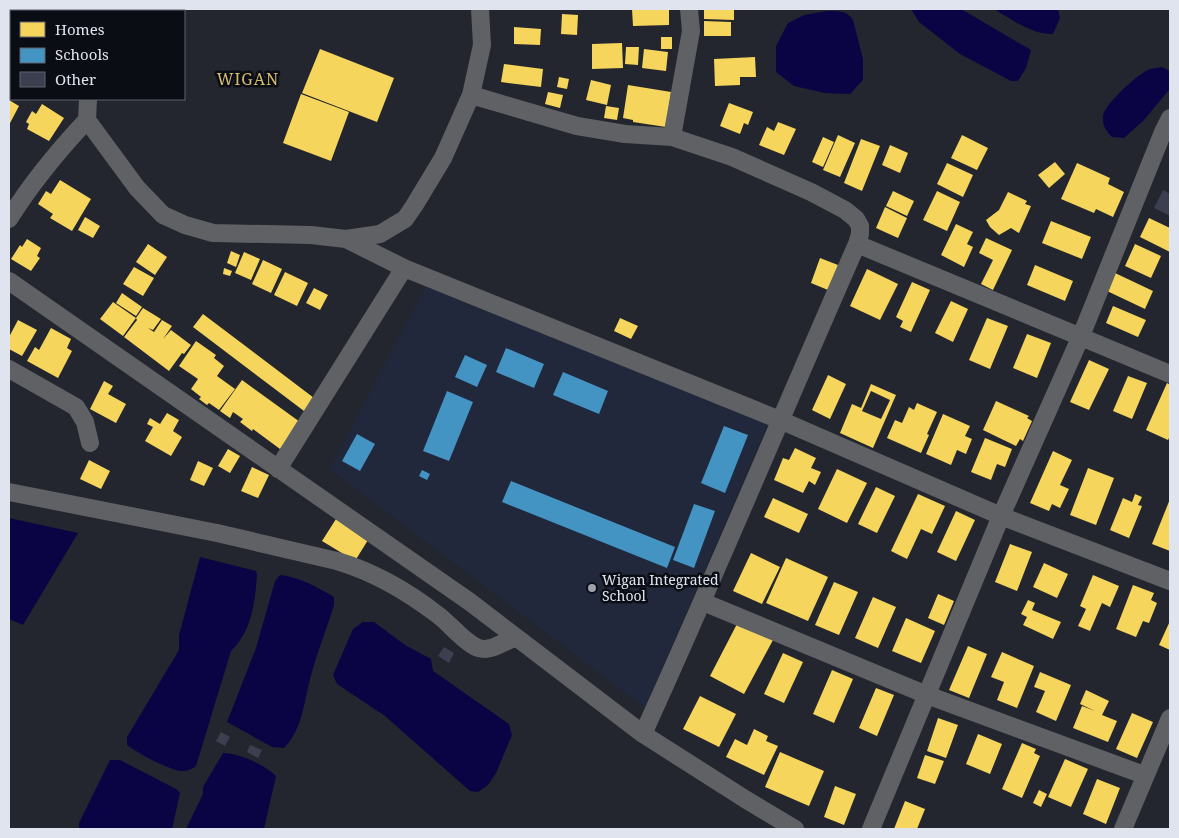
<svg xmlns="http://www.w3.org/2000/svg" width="1179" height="838" font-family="'Noto Serif',serif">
<rect width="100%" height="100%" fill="#23262e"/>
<!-- built -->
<path fill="#22283c" d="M427 284 769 421 645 708 330 469Z"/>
<!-- water -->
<path fill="#0a0445" d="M911 9H961L1031 50 1026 68 1018 81H1011L960 54 919 22Z
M994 9H1058L1060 18 1053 34C1032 35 1011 19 994 9Z
M827 11C837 11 847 10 853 20L863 59V80L850 94 825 93 794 86 776 72V46L788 23 804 15Z
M1162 67 1170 71 1169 90 1144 120 1124 138 1112 137C1106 131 1102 125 1103 116 1104 105 1136 76 1146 71 1150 68 1157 68 1162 67Z
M9 518 78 533 23 625 9 619Z
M200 557 256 571 257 575C255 602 252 631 231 651L196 766C191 770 187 771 181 771 169 770 137 753 127 745V737L179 650V635Z
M280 575C300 577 317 587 334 597V605C327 628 318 650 312 672 304 698 304 728 284 748L272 747 227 722 256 648 275 581Z
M363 622H374L405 645 431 659 433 671 509 724 512 735 496 773 488 785 478 792 470 791 385 716 337 684 333 675 353 629Z
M223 753C239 753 265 765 276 776L264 829H186L203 794V787Z
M110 760H120L176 789 180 793 172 829H79V823Z"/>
<!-- homes -->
<path fill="#f6d55c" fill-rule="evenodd" d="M52 9H76V11H52Z
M632 9H669V25L633 26Z
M704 9H734V20L704 19Z
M562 14 578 15 577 35 561 34Z
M704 21 731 22V36H704Z
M514 27 541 29 540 45 514 44Z
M661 37H672V49H661Z
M622 43 623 68 592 69V44Z
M626 47H639L638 65 625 64Z
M320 49 394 78 377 122 302 93Z
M644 49 668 52 666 71 642 68Z
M755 57 756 77H740V85L715 86 714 59Z
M504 64 543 69 541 87 501 82Z
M559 77 569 79 567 89 557 87Z
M591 80 611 85 607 105 586 100Z
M628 85 671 92 666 127 633 122V120L623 118Z
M548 92 563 95 560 108 545 104Z
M301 94 349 112 331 161 283 143Z
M9 100 19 106 9 125Z
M729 103 753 112 748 125 744 123 740 134 720 126Z
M42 104 64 118 49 141 27 129 29 124 26 122 32 111 36 114Z
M606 106 619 108 617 120 604 118Z
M778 122 796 129 784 155 759 145 767 127 774 131Z
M838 135 855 143 840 177 823 170Z
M962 135 988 148 977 170 951 158Z
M823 137 834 142 823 167 812 162Z
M861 139 880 146 862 191 844 183Z
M890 145 908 153 900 173 882 165Z
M1055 162 1065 174 1049 188 1038 175Z
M947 163 973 175 963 197 937 184Z
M1077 163 1110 178 1108 184 1124 192 1113 217 1096 209 1094 213 1061 199Z
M60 180 91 199 72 231 50 218 53 214 38 204 46 191 51 194Z
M893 191 914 201 907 216 886 206Z
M937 191 960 202 947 231 923 220Z
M1008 192 1027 201 1025 204 1031 206 1019 233 1011 228 999 235 990 227 986 220 999 210Z
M885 207 907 218 898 238 876 228Z
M85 217 100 226 93 238 78 230Z
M1149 218 1170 228V252L1140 237Z
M1051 221 1091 237 1082 259 1042 243Z
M956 224 973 232 967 244 973 247 964 267 941 255Z
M986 238 1012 250 993 290 981 284 993 260 979 253Z
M27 239 41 248 37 256 40 258 31 271 11 259 20 245 22 247Z
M148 244 167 257 155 275 136 262Z
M1135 244 1161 256 1151 278 1125 266Z
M231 251 240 255 236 267 227 263Z
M244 252 260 259 251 280 235 273Z
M820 258 838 265 828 290 811 283Z
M263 260 282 269 271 293 252 284Z
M1035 265 1073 281 1065 301 1027 285Z
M134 267 154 278 143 296 123 284Z
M224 268 232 271 230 276 223 274Z
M867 269 898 284 880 320 850 306Z
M285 272 308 283 297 306 274 295Z
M1115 273 1153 291 1145 309 1107 291Z
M912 282 930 290 911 332 900 327 903 321 896 317Z
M314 288 328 295 320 310 306 303Z
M122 293 142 307 136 316 116 303Z
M951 301 968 309 953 342 935 333Z
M113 302 136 318 123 336 100 319Z
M1113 306 1146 320 1138 337 1106 323Z
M143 308 161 319 153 330 148 328 154 332 162 320 172 326 163 339 171 330 191 345 184 354 182 353 169 371 124 337 137 320 136 318Z
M203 314 314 398 304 411 193 327Z
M620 318 638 326 631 339 614 331Z
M987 318 1008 326 990 369 969 360Z
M18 320 37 330 22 356 9 349V337Z
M51 328 71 339 67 348 72 351 58 378 27 361 35 347 39 350Z
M1027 334 1051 343 1037 378 1013 368Z
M196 341 216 355 214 358 224 366 217 376 235 389 219 410 209 403 207 405 199 399 201 397 191 389 198 379 179 366Z
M1089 360 1109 369 1089 410 1070 402Z
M828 375 846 384 830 419 812 410Z
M1128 376 1147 383 1132 419 1113 411Z
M242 380 300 422 280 449 253 429 252 431 240 422 243 419 233 412 230 418 220 411Z
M104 381 113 386 108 394 126 404 116 423 90 409Z
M1167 383 1170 385V436L1168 440 1146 430Z
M871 384 896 395 873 448 840 433 852 404 861 408ZM871 391 890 400 881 419 862 411Z
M996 401 1029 416 1027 418 1032 421 1023 441 1020 439 1016 446 983 430Z
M917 403 937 412 927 434 929 435 921 453 887 438 895 420 902 423 909 407 914 410Z
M167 413 179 420 173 431 182 437 171 456 145 441 153 427 147 424 150 418 160 424Z
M943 414 970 426 965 436 972 439 966 454 957 450 951 465 926 454Z
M985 438 1012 449 1005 467 997 464 991 480 971 472Z
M795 448 816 458 811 468 821 472 815 485 809 481 803 493 774 480 783 458 789 460Z
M228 449 240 456 230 473 218 466Z
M1053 451 1072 460 1060 485 1069 489 1060 508 1052 504 1049 511 1030 503Z
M89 460 110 471 101 489 80 479Z
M198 461 213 468 204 486 190 480Z
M252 467 269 475 258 498 241 491Z
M1088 468 1114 478 1096 525 1070 515Z
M837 469 867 483 847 523 818 509Z
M876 487 895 496 877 533 858 524Z
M918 494 945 506 932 534 921 529 907 559 891 551Z
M1135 494 1142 497 1138 505 1142 506 1129 538 1110 530 1123 498 1132 502Z
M773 498 808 514 799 533 764 517Z
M1170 499V551L1152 544Z
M956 511 975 520 956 561 937 552Z
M336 519 368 540 355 561 322 541Z
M1010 544 1032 552 1017 591 995 582Z
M751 553 780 567 762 604 733 591Z
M786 558 828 577 808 621 766 603Z
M1044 563 1068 574 1057 598 1033 587Z
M1093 575 1119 586 1110 607 1102 603 1090 631 1078 626 1086 609 1080 606Z
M834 582 858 592 839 635 815 625Z
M1133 585 1154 593 1151 600 1157 603 1149 623 1143 621 1136 637 1116 629Z
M938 594 954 601 944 625 928 618Z
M873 597 896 607 878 648 855 638Z
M1028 600 1035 603 1032 610 1061 622 1053 639 1023 625 1027 617 1021 614Z
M906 618 935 631 921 663 892 651Z
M1170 621V650L1159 645Z
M738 622 773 640 744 694 710 676Z
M968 646 987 654 969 698 949 690Z
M1002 652 1034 666 1017 708 997 700 1004 682 991 677Z
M783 653 803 662 784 703 764 694Z
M832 670 853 679 834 723 813 714Z
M1040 672 1071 685 1056 721 1036 712 1045 691 1034 687Z
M876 688 894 695 877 736 859 728Z
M1086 690 1109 701 1102 715 1117 721 1108 742 1073 728 1082 706 1095 711 1080 704Z
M700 696 736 714 719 747 683 729Z
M1132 713 1153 722 1137 758 1116 749Z
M938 718 958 725 946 758 927 751Z
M754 729 768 736 766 741 778 746 764 775 726 757 735 739 747 745Z
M978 734 1002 744 990 774 966 764Z
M1022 743 1036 749 1034 753 1040 756 1022 798 1002 789Z
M780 752 824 771 809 806 765 787Z
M925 755 944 761 935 784 917 778Z
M1065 759 1088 769 1071 807 1048 797Z
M1097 779 1120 788 1106 824 1083 814Z
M835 786 856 794 844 825 824 817Z
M1039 790 1047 794 1041 807 1033 803Z
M905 801 925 809 917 829H894Z"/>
<!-- schools -->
<path fill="#4393c3" d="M506 348 544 364 534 388 496 372Z
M465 355 487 365 477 387 455 377Z
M563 372 608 391 599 414 553 395Z
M447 391 473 402 449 461 423 451Z
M724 426 748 435 725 493 701 483Z
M357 434 375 444 360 471 342 461Z
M422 470 430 474 427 480 419 476Z
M511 481 675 547 667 568 502 502Z
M694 504 715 511 694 568 673 560Z"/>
<!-- building -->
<path fill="#3b3f4f" d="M1163 190 1170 194V216L1154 208Z
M444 647 454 653 449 663 438 656Z
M221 732 230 737 225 746 216 741Z
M250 745 262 750 258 758 247 752Z"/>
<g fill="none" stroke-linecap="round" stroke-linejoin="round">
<!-- minor -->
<path stroke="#5f6164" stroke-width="18" d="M95 11V9
M9 35 11 36
M471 95 577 126 625 134 672 137 732 157 811 192 845 210 856 219 860 226V234L857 244C785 407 717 572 643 734
M88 99 87 120 137 188 163 215 185 225 213 233 311 235 346 239 380 234 405 219 414 206 443 158 471 95 482 45 480 9
M672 137 691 31 689 9
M9 219C32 182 57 152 87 120
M346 239 404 268 780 420 1001 516 1170 581
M857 244 1170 374
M9 281 470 602 643 734 745 799 795 829
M9 369 76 407 85 422 90 443
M278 469 404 268
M9 492 217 533 337 561C374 572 407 591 438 615 450 624 463 641 476 647 489 654 503 641 515 638
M703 602 927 695 1144 775
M871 829 1001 516 1081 336 1163 132 1170 118
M1123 829 1170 718"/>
</g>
<!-- markers -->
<circle fill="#9ea2ab" stroke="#0a0d14" stroke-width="2" cx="592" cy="588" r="5"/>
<g text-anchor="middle" stroke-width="5" stroke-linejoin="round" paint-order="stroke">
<!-- poi labels -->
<g font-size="14" fill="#e0e4ef" stroke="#0a0d14" text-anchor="start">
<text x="602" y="585">Wigan Integrated<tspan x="602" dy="16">School</tspan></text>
</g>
<!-- quarter labels -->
<g font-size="16" letter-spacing="1" fill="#d6bc70" stroke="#0a0d14">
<text x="248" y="85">WIGAN</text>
</g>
</g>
<!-- border -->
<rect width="1179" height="838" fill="none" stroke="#e0e4ef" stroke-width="20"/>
<!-- legend -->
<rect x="10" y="10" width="175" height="90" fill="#0a0d14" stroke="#60636c"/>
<rect x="20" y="22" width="25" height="15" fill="#f6d55c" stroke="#60636c"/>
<text x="55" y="35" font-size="15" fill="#e0e4ef">Homes</text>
<rect x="20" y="48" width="25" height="15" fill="#4393c3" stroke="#60636c"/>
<text x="55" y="60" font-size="15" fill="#e0e4ef">Schools</text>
<rect x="20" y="72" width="25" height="15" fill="#3b3f4f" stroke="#60636c"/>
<text x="55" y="85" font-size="15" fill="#e0e4ef">Other</text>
</svg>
